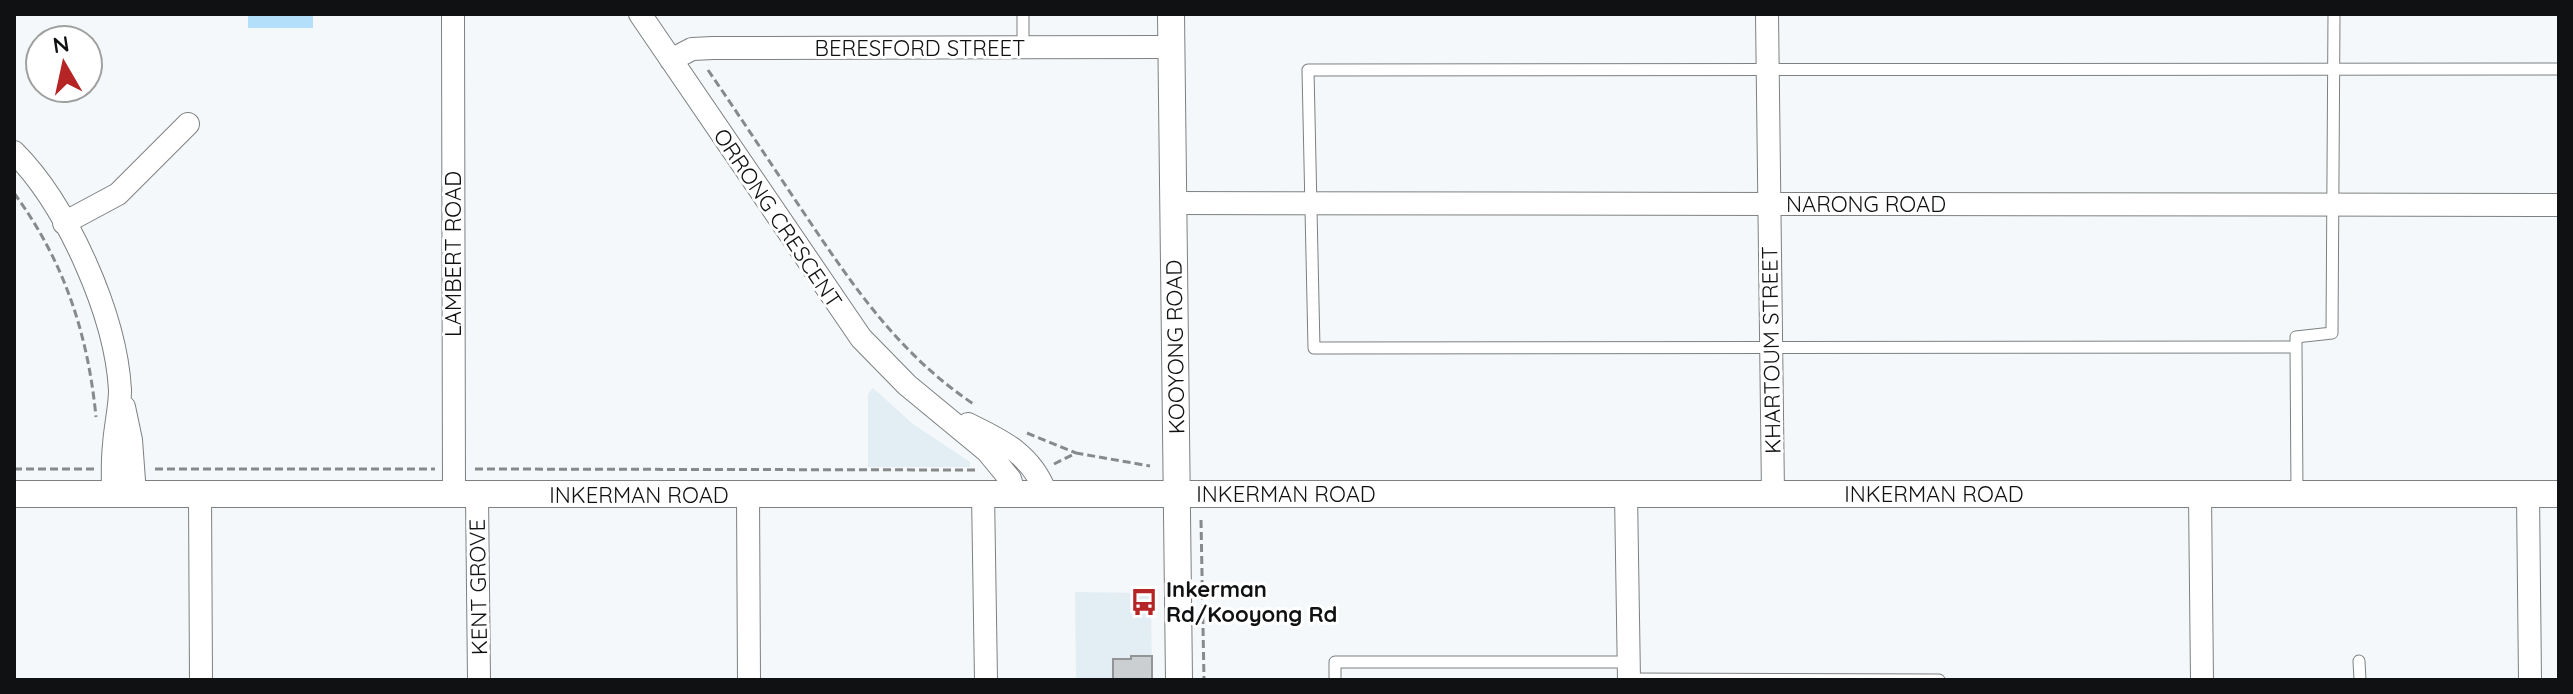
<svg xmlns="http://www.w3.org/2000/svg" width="2573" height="694" font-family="Quicksand,sans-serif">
<rect width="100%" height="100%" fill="#f5f8fa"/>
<!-- built -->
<path fill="#e3edf4" d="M873 388 913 424 970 462V467H868V394Z
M1075 592 1151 593 1152 680H1076Z"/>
<!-- green -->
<path fill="#b3dffb" d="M248 14H313V28H248Z"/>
<!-- building -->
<path fill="#cccfd1" stroke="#929596" stroke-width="2" d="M1131 656H1152V680L1113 679V659H1131Z"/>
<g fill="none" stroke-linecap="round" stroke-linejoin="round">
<!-- service casing -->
<g stroke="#7d8081" stroke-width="13">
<path id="service" d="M1023 14V48
M2296 347V337L2332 333 2334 14
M2297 494 2296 347 1314 348 1308 70 2559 69
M2359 661 2360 680
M1629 679 1939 680
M1335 680V662H1629"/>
</g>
<!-- minor casing -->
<g stroke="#7d8081" stroke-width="24">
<path id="minor" d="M453 14 454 495
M640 14 861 338 907 385 987 451 1010 479 1014 492
M1767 14 1773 494
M671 60 692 49 713 48 1171 47
M14 152C67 205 116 315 120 390 120 408 115 427 114 445 112 461 113 478 113 494
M1173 203 2559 205
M64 223 118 194 188 124
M124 407 131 440 135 494
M968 424C1003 441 1031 454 1046 493
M983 493 986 680
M1626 494 1629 680
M2528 494 2530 680
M200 495 201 680
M477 495 479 680
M748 495 749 680
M2200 495 2202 680"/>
</g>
<!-- tertiary casing -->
<g stroke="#7d8081" stroke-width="28">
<path id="tertiary" d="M1171 14 1179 680
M14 494H2559"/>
</g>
<!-- path -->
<path stroke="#87898b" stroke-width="3" stroke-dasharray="8 4" stroke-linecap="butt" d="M708 70C741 118 773 167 806 216 855 289 901 356 975 405
M14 193C64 261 88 334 96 417
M1027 433 1076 453
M1054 464 1076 453 1150 466
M14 469H95
M155 469H435
M475 469 975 470
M1201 520 1204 680"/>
<!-- service -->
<use href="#service" stroke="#fff" stroke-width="11"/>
<!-- minor -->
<use href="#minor" stroke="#fff" stroke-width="22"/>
<!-- tertiary -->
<use href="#tertiary" stroke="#fff" stroke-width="26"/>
</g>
<!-- icons -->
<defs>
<g id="bus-bare" transform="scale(2.16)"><path d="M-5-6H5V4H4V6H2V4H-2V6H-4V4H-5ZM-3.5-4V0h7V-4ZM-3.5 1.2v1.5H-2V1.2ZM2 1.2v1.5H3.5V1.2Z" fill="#b52526" stroke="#fff" stroke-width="2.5" paint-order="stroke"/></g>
</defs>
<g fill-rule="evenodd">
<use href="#bus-bare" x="1144" y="602"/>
</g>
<g text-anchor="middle" stroke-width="6" stroke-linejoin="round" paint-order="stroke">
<!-- street labels -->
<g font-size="22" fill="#101112" stroke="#fff">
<text x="920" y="56">BERESFORD STREET</text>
<text x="1866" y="212">NARONG ROAD</text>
<text transform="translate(778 218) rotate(56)" y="8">ORRONG CRESCENT</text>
<text transform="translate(453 254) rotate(-90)" y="8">LAMBERT ROAD</text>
<text transform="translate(1175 347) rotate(-91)" y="8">KOOYONG ROAD</text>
<text transform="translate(1771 350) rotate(-91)" y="8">KHARTOUM STREET</text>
<text x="1286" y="502">INKERMAN ROAD</text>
<text x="1934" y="502">INKERMAN ROAD</text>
<text x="639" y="503">INKERMAN ROAD</text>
<text transform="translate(478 587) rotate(-91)" y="8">KENT GROVE</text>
</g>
<!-- poi labels -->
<g font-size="22" font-weight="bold" fill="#101112" stroke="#fff" text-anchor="start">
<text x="1166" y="597">Inkerman<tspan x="1166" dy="25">Rd/Kooyong Rd</tspan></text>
</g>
</g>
<!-- border -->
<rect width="2573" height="694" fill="none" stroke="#101112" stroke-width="32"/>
<!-- north arrow -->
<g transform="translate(64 64) rotate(351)"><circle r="38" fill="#ffffff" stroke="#9fa0a0" stroke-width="2"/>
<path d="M0-6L14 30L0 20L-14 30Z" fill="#b52526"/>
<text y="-12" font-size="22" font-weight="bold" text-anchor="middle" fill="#101112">N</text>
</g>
</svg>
